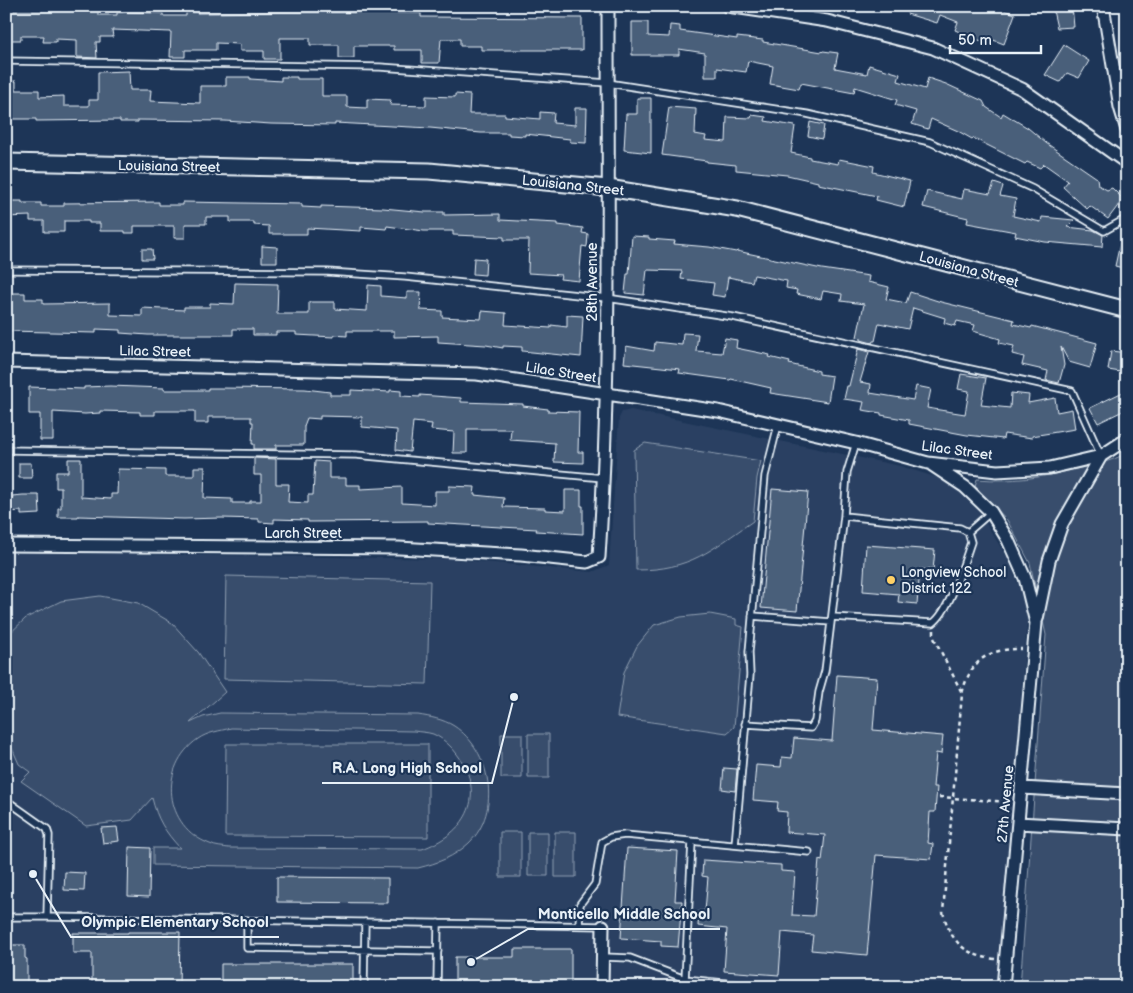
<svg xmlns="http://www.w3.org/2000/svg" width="1133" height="993" font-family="'Balsamiq Sans',sans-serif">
<rect width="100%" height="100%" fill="#1d3557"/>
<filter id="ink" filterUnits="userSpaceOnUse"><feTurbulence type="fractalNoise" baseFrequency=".02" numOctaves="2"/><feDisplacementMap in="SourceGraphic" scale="10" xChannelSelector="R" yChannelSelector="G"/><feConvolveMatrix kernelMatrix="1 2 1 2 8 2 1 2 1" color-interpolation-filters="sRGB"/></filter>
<g filter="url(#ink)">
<!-- built -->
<path fill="#2a4162" d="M631 410 900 466 948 481 979 512 1008 559 1028 610 999 987H6V552L452 559 592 572 609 565 619 418 622 412Z"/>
<!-- green -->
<path fill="#374d6c" stroke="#909fb2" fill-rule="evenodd" d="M645 443 761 461 757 478 753 521C711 550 691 570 636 570L634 450Z
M1127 453V987H1020L1046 635 1030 563 1007 520 975 486 977 479C1013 482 1040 478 1076 469 1094 465 1110 462 1127 453Z
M226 576 430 581 427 684 224 679Z
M100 596 138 603 172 623 198 652 225 692 190 723 203 717 220 713 418 715C430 717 443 719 454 726 491 750 502 811 469 843 454 857 438 863 418 868L153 865V848H180C165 832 157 819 152 798L132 820 86 826 21 781 30 772 19 764 12 748 6 742V637L26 618 61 601ZM231 728 414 731C419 732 427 732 433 734 445 739 456 751 463 763 485 804 461 835 422 849L229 848C223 847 215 847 210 844 164 827 158 767 198 739 208 732 220 731 231 728Z
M710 614 736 619V625L743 627 734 727 727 733 617 717 624 672 637 646 654 625 681 617Z
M501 734H522V778H501Z
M528 734H549V778H528Z
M226 744H428V837L225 836Z
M500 832H521V877H500Z
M528 832H548V876H528Z
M555 832H576V877H555Z"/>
<!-- building -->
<path fill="#495e7a" stroke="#e8f1f8" d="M909 6H993L1015 14 1004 44 988 38 986 43 955 30 958 22 940 15 937 23 907 14Z
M1052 6H1072L1074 27 1057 28Z
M6 10H98V15H117V12L163 13V16H186V12H197V13L280 12 421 13V17L582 18V50H481V46H460V39H441L439 63H422V50H394V46H354V58H339V45H310V38H280V59H264V51H240V44L216 43V50H185V57H170L171 32 112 30 113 37H100V42H96L97 58 77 57V40L56 39V42H43L44 36H21V40H6Z
M632 22H648V36L669 37 670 25 680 26V31L737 39V37L763 40V42L822 52 823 51 838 53 835 68 867 74 869 65 900 74 898 81 925 89 928 78 946 84 983 101 986 107 1001 117 1003 113 1028 128 1046 143 1097 178 1098 185 1107 190 1112 188 1123 199 1108 219 1090 206 1087 209 1063 187 1068 181 1044 164 1040 168 1027 162 1025 164 973 138 972 139 958 131 931 119 928 129 912 124 916 111 895 105 897 100 855 87 854 93 801 83 799 89 770 84 773 66 748 61 746 72 717 68V77H705V53L679 49V55H632Z
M1064 45 1089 61 1079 78 1067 73 1060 82 1045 75Z
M129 71 130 90H151L150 101 200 103V86H226V77H250V79L281 81V77H297V79H322V96H347V107L367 108V99L391 100 390 105 426 106V96L455 97V94L470 95 469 114H505V116L540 119V112L554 113 553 123 575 125V108H587L586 143 570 142V139L525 134V136L509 135V133H481L430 128 335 123V125L271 124 225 121 138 120V122H120V120L36 121V119H6V81H16V90H39V97L64 96V106H89V100H98V72Z
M637 98H651V153L624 150 626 114H637Z
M669 107 696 109 695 134 706 136 705 140 726 142 727 117 751 118 752 115 766 117 765 121 795 126 791 153 810 157V159L838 164 839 159 874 166 873 172 910 181 904 207 876 200 877 196 818 184V182L787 175 736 170V165L707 162V161L662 155Z
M810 122 824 125 822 139 808 136Z
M994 183 1003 186 1000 196 1016 199 1013 216 1041 222 1042 217 1074 220 1067 227 1093 230 1103 235 1102 247 1045 242 1015 236 1016 232 967 223 968 218 923 207 927 191 962 199 964 189 990 194Z
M6 201H22V203H41V206H64V203L159 202V205H183V202L302 204V207L321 208V206L383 208 425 212H444V215L500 214V220L558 223V225L583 228 582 233 588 234 587 247 582 246 579 281 560 279 561 275 528 273 529 240H504V237L453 235V231H424L387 226 386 229 361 227V231L307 228V234H269V226L254 225V222H230V217H206V224H185V238H174V226H134V233H125V231H100V223H89V221H64V232H44V221H30V216L6 217Z
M1123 230H1127V269L1115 266Z
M632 236 649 237V239L675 241 674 244 709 247 736 252 737 251 822 269 869 276 868 282 889 287 886 299 906 303 910 292 941 302 1014 320 1013 324 1031 328 1032 326 1097 343 1090 368 1069 362 1061 347 1064 365 1059 383 1046 380 1048 371 1022 365 1024 357 1012 354 1014 346 999 343 1000 339 973 331 975 325 957 321 955 326 944 323 945 318 913 308 908 329 879 323 875 341H873L872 343 861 340V338L857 337 864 304 841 301 842 294 823 291 821 299 796 294 797 290 786 288 787 281 754 275 752 282 728 277 725 297 712 295 714 283 681 279 682 271 647 270 644 295 625 293 627 274H629Z
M262 246 277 247V262H262Z
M142 249H152L153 259H142Z
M474 258 486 259 485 275 473 274Z
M235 283 278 284 277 314H309V302H335V309L367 311 368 285 381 286V296L407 298V292H421L420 310 442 311V317L481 319 482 311 506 313 505 325 551 328V325L567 327V315L583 316 581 357 522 351V347L503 346V348L486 345 438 342V336L394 337V331H347V336L334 335V337L296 335V332H276V335H253V329H233V335H148L120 333V330L96 329V333L6 331V296H9V293H25V299H43V304L110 303V315L142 316V308L184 310V307H210V303L234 304Z
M683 333 698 334 696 351 722 353 725 338 737 340 736 348 770 355 769 357 790 362 789 364 819 371V374L832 376 828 402 770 393 771 388 731 379 730 380 679 373 680 369 624 363 626 346 654 351 655 342 682 345Z
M858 349 869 352 860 382 871 384 870 393 913 400 916 386 931 389 927 408 965 414 969 391 958 389 961 374 986 378 981 405 1010 408 1011 393 1029 395 1028 403 1055 398 1057 412 1072 409 1075 429 1032 436V438L1004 434 1003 439 967 435 909 424V420L881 415V413L862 410 864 402 844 399 847 386H849Z
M1111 351 1127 353V373L1108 370Z
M110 386 164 388V390H208V388H220L305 389 330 392V395H351V390L390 392V390L401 391V396L420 397V395L461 398V402L523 404V406L548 409V411L579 412 578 452H583V463L554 462 555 443 510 440 511 429H467V453H453L454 432 431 430 432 424 413 422 410 452 396 450 397 430 362 427V417L320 416V419L307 418 304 426V445H276V449H254V444H252L253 422H251V417H208V423H195V411H155V415H140V412L100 411V413L85 414 53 412V440H40V414H29V387L84 389V387Z
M1127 390V409L1098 423 1090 408Z
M254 458 276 459V484H289L288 502 308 503V495H313L315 461 329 462V478H346V485H360V489L402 487V503L435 505V491H449V486L475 487 474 495 504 498 503 507 545 508V510L565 511V490H581V506H583V534L536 531 537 529 428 523V521L308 522V520L274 519V523L259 522V519L222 518 184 519 78 516V517H58V508H61V488H56V472H68V459H81V497L111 499V494H117L118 469 165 470V476H194V467H205L204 498 232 499V503H250V501H261V475H254Z
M19 463H31L32 478H19Z
M772 489 808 492 797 611 761 608Z
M23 495H39L40 514 21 515V511L8 512V499H12V496Z
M866 545 935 550 933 570 920 569 917 604 898 602 899 594 863 591Z
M837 675 877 678 873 730 943 736 941 754 936 753 933 787H937L935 812H930L928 843 933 844 931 859 876 855 867 955 811 950 813 935 782 932 779 975 724 971 727 929 698 926 699 911H705L708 877 702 876 703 860 781 865V871L795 872 792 915 814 916 819 860 822 861 825 835 786 832 787 812 777 811 778 802 753 800 756 765 781 767 782 757 792 758 794 738 832 741Z
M724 768 737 769 735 791 722 789Z
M117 827 119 841 103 843 101 828Z
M129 847 150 848 149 897 128 896Z
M627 848 678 851 675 901H682L678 947 661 946V941L621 938Z
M65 872 85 873 84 891 64 890Z
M277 877 388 878V903L277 902Z
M128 932H180L179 987H92V953H73V933H128Z
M6 945H25V958L27 959V987H6Z
M514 949H571V987H455V957H514Z
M221 964H353V987H221Z"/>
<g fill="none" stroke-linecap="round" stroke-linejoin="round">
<!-- service casing -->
<g stroke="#e8f1f8" stroke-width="9">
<path id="service" d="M6 61 380 67 608 83 807 114 930 142 1033 189 1104 231 1127 218
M6 270 328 272 405 277 607 298 733 317 1072 391 1101 456
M6 450 356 455 603 478
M968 532 991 512
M752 616 831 622
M832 617 933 623C950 611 964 562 971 542L968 532 960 528 844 516
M745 724 811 728 815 721 819 692 825 671 844 516 847 472 856 443
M6 800 47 829 49 835 47 917H6
M735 845 750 675 749 652 765 476 778 425
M47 917 603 926
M247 920V948L438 951
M579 925 580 904 595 884 602 842 611 837 625 835 809 852
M603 957 630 958 685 979 763 987
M685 979 692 842
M364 987 365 922
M437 987 438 923"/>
</g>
<!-- minor casing -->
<g stroke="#e8f1f8" stroke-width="15">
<path id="minor" d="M727 6 827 21 933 48 1022 89 1127 163
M1103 6 1120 107 1127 130
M6 362 477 374 718 411 856 443 928 463 997 471 1050 468 1101 456
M932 465 965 487 991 512 1008 540 1025 578 1036 623 1003 987
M6 545 399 548 521 555 587 562 599 557C611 374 608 190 608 6
M1037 619 1049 561 1062 524 1101 456 1127 439
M1022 788 1127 794
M1018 823 1127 829
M602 987 603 926"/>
</g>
<!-- tertiary casing -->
<g stroke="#e8f1f8" stroke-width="19">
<path id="tertiary" d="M6 162 429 171 608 188 737 209 1127 310"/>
</g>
<!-- path -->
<path stroke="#e8f1f8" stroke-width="2.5" stroke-dasharray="4 4" stroke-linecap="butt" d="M934 630V638L962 693
M939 797 1009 802
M995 959C964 956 950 940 943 912L962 694C970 660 989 648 1022 649"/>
<!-- service -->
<use href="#service" stroke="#1d3557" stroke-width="5.5"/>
<!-- minor -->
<use href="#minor" stroke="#1d3557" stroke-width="11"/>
<!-- tertiary -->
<use href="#tertiary" stroke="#1d3557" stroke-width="15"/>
</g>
</g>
<!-- markers -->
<circle fill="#ffd166" stroke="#1d3557" stroke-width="2" cx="891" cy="580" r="5"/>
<g text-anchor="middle" stroke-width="4.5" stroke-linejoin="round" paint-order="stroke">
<!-- street labels -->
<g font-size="14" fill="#e8f1f8" stroke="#1d3557">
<text transform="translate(169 166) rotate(1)" y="5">Louisiana Street</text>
<text transform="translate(573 185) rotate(6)" y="5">Louisiana Street</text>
<text transform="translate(969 269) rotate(15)" y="5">Louisiana Street</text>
<text transform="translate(592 282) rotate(-90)" y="5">28th Avenue</text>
<text transform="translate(155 351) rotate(1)" y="5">Lilac Street</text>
<text transform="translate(561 372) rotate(9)" y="5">Lilac Street</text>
<text transform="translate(957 450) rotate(8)" y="5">Lilac Street</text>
<text x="303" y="538">Larch Street</text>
<text transform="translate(1005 804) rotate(-85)" y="5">27th Avenue</text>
</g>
<!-- poi labels -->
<g font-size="14" fill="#e8f1f8" stroke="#1d3557" text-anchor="start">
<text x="901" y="577">Longview School<tspan x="901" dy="16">District 122</tspan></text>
</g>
</g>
<!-- callouts -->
<path fill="none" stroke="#e8f1f8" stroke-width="2" d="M514 697L492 783H322M471 962L528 929H720M33 874L71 937H279"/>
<g fill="#e8f1f8" stroke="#1d3557" stroke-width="2">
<circle cx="514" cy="697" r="5"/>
<circle cx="471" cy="962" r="5"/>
<circle cx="33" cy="874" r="5"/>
</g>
<g font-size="15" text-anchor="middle" font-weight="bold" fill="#e8f1f8" stroke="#1d3557" stroke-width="4.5" stroke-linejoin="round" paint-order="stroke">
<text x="407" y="773">R.A. Long High School</text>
<text x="624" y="919">Monticello Middle School</text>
<text x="175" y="927">Olympic Elementary School</text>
</g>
<!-- margin -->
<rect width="1133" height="993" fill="none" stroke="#1d3557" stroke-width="25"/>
<rect x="12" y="12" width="1108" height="968" fill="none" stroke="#e8f1f8" stroke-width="2" filter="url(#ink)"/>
<!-- scale -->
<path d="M950 45v8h91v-8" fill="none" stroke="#e8f1f8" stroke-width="2.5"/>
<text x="958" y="45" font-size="15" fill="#e8f1f8" stroke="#1d3557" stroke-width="4" paint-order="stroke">50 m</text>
</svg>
